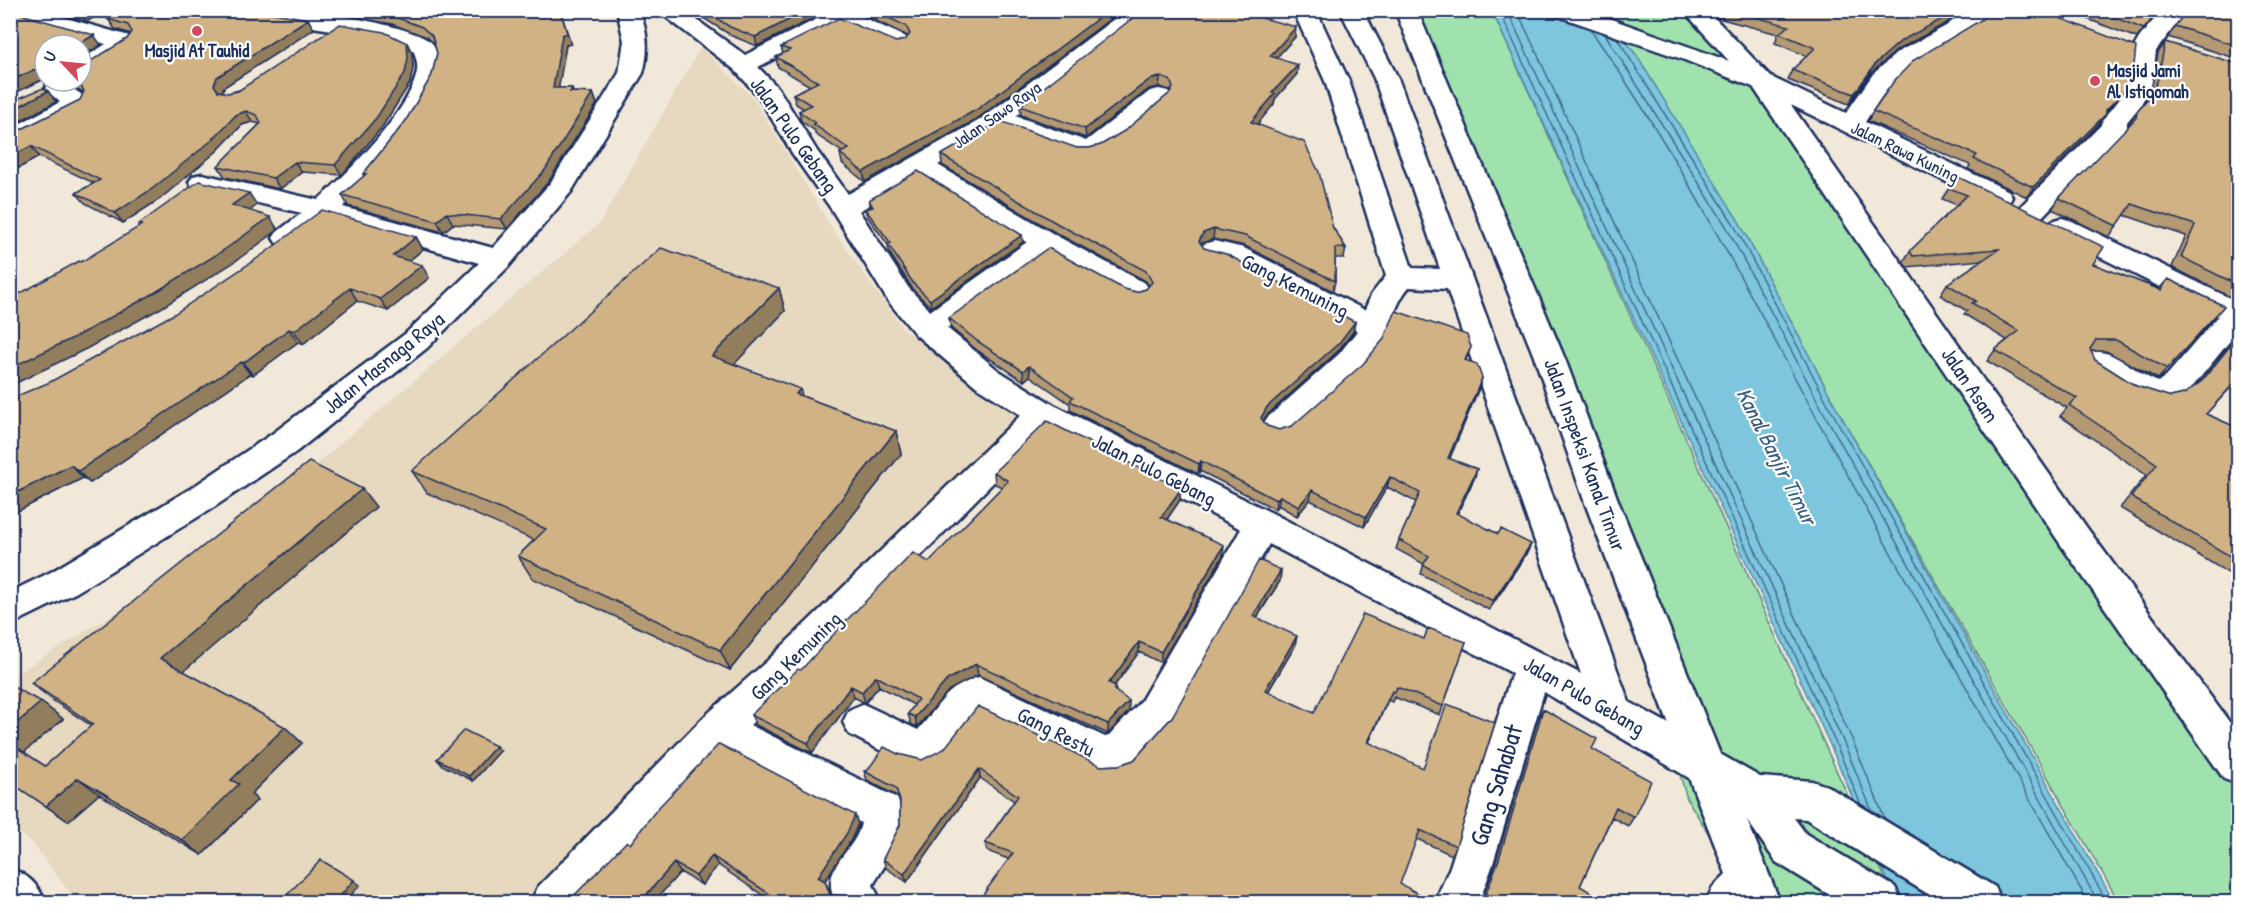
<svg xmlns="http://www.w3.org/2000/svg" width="2249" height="913" font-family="'Patrick Hand',sans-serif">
<rect width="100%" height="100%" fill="#f1e8da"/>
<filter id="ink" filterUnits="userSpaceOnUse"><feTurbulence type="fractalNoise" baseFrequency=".0167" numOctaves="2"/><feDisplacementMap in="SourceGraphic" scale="12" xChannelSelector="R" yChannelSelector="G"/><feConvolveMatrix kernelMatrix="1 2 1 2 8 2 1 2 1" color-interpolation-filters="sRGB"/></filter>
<g filter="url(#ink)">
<!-- built -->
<path fill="#e7d8c0" d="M701 47 753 98 833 230 903 329 978 382 1043 419 745 712 561 902H77L33 844 11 826V677L208 556 600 223Z"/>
<!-- green -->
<path fill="#a0e2ad" stroke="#5e8886" stroke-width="1.5" d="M1405 11H1492L1896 902H1751L1687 799 1598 489Z
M1604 11H1693L1762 82 2238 768V902H2119L1836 407 1738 220Z"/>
<!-- water -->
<path fill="#7dc6dd" stroke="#568aaa" stroke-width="1.5" d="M1492 11H1604L1637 56 1738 220 1836 407 2114 902H1897L1831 747Z"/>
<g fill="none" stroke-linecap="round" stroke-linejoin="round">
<!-- shore -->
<path stroke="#426b91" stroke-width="1.5" d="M1499 10 1836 744 1861 805
M1507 10 1843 741 1872 811
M1517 10 1851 737 1885 819
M1590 29C1677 152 1745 285 1816 417 1904 580 1997 741 2088 902
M1605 34 1726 226 1824 413 2098 902
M1617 38 1733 223 1831 410 2107 902"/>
<!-- minor casing -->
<g stroke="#1b2f5e" stroke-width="5">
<path id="minor" d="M22 10H46L48 13 133 37 137 42 133 47 89 75 81 77V60L106 44 32 23Z
M240 10C258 10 277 9 295 10 322 12 423 26 436 47 439 53 442 62 441 69 438 107 371 180 343 207L493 248 551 182 619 73 624 41 617 10H639C648 32 649 51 643 73L571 192 509 266 427 348 296 452 214 507 77 592 10 625V592L51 572 190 489 272 434 405 334 479 263 329 220C313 232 298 250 277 244L273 238 277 232 302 213 193 188 189 182 193 176 202 174 318 200C348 173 411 110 417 71 418 64 416 58 414 52L406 46 387 39 251 17 243 15Z
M657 10H683L745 55 829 13 841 10 851 12 906 37 910 42 906 47 898 49 841 25 758 67 778 88 817 151 848 194 978 121 1126 10H1152L1016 116 1086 141 1150 91 1159 89 1168 91 1171 96 1168 101C1146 119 1106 163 1077 155L1001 128 938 165 1057 236 1145 283 1150 290 1145 297 1135 300 1125 297 1048 255 947 328 999 371 1054 405 1274 514 1581 674 1447 289 1409 287C1393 306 1392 328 1379 348 1356 382 1319 408 1289 434L1278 438 1267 434 1262 426 1267 418 1339 354 1357 331 1226 262 1204 256 1200 250 1204 244 1214 241 1244 248 1365 310 1371 295 1386 276 1325 81 1293 10H1316L1349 81 1412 268 1440 269 1374 78 1340 10H1363L1398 78 1629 702 1669 724 1585 503 1535 359 1395 10H1417L1565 359 1619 503 1720 754 1760 777 1812 781 1827 786 1995 887 2002 902H1941L1806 819 1794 818 1806 834 1895 887 1902 902H1841L1776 862 1747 820 1780 902H1706L1713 887 1726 874 1689 778 1544 692 1492 867 1479 902H1435L1450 867 1512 673 1269 544 1169 725 1133 767 1119 772 1102 773 979 713 944 757 923 767 901 761 849 734 843 722 849 710 863 704 918 730C940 706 945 686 979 677L1105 737 1109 736 1141 701 1241 529 1046 429 793 685 750 725 897 798C912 833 890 855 873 885L881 902H835C819 864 855 854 861 823L724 751 582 902H531L538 887 705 716 767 661 1021 415 977 387 916 335 888 301 832 210 792 153 759 97 735 70ZM919 176 1027 242 930 311 908 287 859 211Z
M1552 10H1586L1729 61 1683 10H1707L1771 77 1846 113 1873 74 1898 52 1946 26 1967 10H1991C1972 38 1940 44 1915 62 1893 77 1879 100 1865 122L2009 191 2012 197 2009 203 1999 205 1989 203 1791 105 2087 528 2238 734V784L2224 779 2063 548 1753 87 1682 59 1555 15Z
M2163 10H2187L2156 51 2152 84 2140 106 2127 122V127L2041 218 2031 221 2021 218 2017 212 2021 206 2101 125C2102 114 2115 108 2120 98 2129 81 2127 70 2132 53 2136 38 2152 22 2163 10Z
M47 81H74L70 87 87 98 90 103 87 108 19 144 10 147V129L60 102 46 90Z
M2062 218 2072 221 2238 302V331L2190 390 2173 403 2162 406 2128 395 2087 369 2083 361 2087 353C2114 346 2134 373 2158 382L2168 374 2218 316 2052 233 2048 227 2052 221Z
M10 868C28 875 38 884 45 902H10Z"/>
</g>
<!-- minor -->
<use href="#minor" fill="#fff" fill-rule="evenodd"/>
</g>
<!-- wall -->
<path fill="#b49972" stroke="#1b2f5e" stroke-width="1.5" d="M10 10 24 15 101 45H45V79L10 95Z
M54 10H107L86 22Z
M317 10H560L571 44 566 45 558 88H572L573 92 593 93 597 104 549 181 507 229 453 224 443 232 348 206 342 195 364 176 363 174 405 122 432 75 437 53 434 44 427 37 392 24Z
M696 10H830L757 46 732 36 697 14Z
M853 10H1122L977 119 865 182 842 163 840 153 842 152 815 134V131L801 121 799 111 804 109 796 104 793 94 810 86 778 67 776 57 783 54 781 47 896 42 905 40 908 36Z
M1711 10H1963L1945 24 1897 50 1871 73 1849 104 1788 80 1792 70 1807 56 1775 43 1778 34 1718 18Z
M2064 10H2160L2137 38Z
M2187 10 2238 12V59L2168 37Z
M1256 16 1295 37 1276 58 1297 74 1275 99 1274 104 1257 124 1333 228 1346 248 1344 258H1335V281L1333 291 1245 246 1213 239 1202 243 1201 245 1204 248 1355 322 1353 332 1337 352 1266 416 1263 421 1267 426 1279 430 1292 426 1471 347 1466 360 1482 378 1479 388 1449 459 1477 469 1474 479 1457 514 1498 534 1531 544 1527 553 1489 610 1421 574 1424 564 1396 549 1399 540 1416 502 1387 487 1364 527 1310 500 1297 516 1278 505 1275 509 1200 471 1198 474 1070 410V404L1030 376 1024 381 978 351 951 328 949 318 1124 289 1136 292 1146 289 1149 286 1146 281 1058 234 942 165 941 155 1077 148H1089L1101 145 1126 130 1170 93 1171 92 1170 90 1159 87 1149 89 1086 138 1021 115 1020 106Z
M108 19 314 29 224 87 222 92 228 93 407 43 412 53 413 68 410 83 382 127 342 175 302 172 280 189 225 177 218 166 260 124 252 122 242 125 217 151 160 199 123 223 85 203 76 193 94 183 39 157 19 168 10 164V135L80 100 84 93 73 86 69 81H81L83 67 127 39 131 34 115 29Z
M1981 20 2116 102 2106 113 2099 124 2027 197 1968 169 1970 165 1868 121 1873 111Z
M2165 42 2238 64V301L2172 267 2186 236 2124 215 2109 237 2052 209 2059 198 2129 126V123L2145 103 2151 90 2158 53Z
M1958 177 2093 264 2159 289 2168 279 2224 306 2158 379 2106 351H2091L2095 360 2136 386 2171 397 2184 394 2198 383 2238 334V382L2237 381 2206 414 2238 428V579L2120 508 2146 475 2060 416 2067 408 1987 361 1995 350 2007 340 1964 314 1967 311 1940 295 1947 284 1982 260 1907 267 1903 262 1910 251 1957 205 1942 199 1949 188Z
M869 200 1022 235 1023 242 931 307 914 291 889 252 888 245 867 216 865 209 871 207Z
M416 237 423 249 409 261 429 278 388 311 357 301 303 344 298 342 253 375 250 374 90 483 83 478 10 515V399Z
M779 288 785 311 734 364 802 396 896 431 901 454 730 670 532 578 518 556 534 540 427 493 412 471Z
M994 472 1180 500 1167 519 1223 556 1161 663 1139 652 1115 685 1116 692 1129 711 1108 734 978 675 949 690 917 727 911 724 908 714 914 705 879 686 865 703 854 697 812 753 756 725 751 715 801 670 929 562 1002 487 995 484Z
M376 507 183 671 285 727 302 743 251 794 257 800 202 855 99 794 68 821 10 782 41 702 63 719 24 752 45 766 92 726 52 700 31 683Z
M1281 570 1280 581 1257 618 1295 646 1268 692 1314 713 1424 639 1466 642 1440 715 1394 697 1392 702 1388 700 1369 742 1456 846 1452 855 1417 839 1008 859 987 851 985 843 1014 801 980 778 907 882 886 868 883 859 900 825V801L899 797 867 780 864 771H867L898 754 922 760 1101 766 1119 765 1134 760 1172 717Z
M1543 709 1592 749 1634 817 1628 826 1612 817 1580 886 1483 896 1494 868 1538 719Z
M500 751 473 781 442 765 437 759Z
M858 824 850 842 825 881 829 890 771 901 718 865 702 885 680 872 653 903H577L572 898 630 844Z"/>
<!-- shaded-wall -->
<path fill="#927d5d" stroke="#1b2f5e" stroke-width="1.5" d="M81 10H107L86 22 79 11Z
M560 10 571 44 566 45 557 98 553 88Z
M808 10H830L757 46 755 37Z
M1109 10H1122L977 119 865 182 863 172Z
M1955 10H1963L1945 24 1897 50 1871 73 1849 104 1854 94 1876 63 1902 40Z
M2159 10H2160L2137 38 2144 29Z
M308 19 314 29 224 87 220 95 214 85 217 77Z
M1296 27 1295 37 1269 66 1270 56Z
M94 35 101 45 81 57V45H77Z
M407 43 412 53 413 68 410 83 382 127 342 175 335 165Z
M1298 65 1297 74 1275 99 1274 104 1251 132V122L1272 93Z
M36 69 44 79 10 95V81Z
M1160 77 1159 87 1149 89 1086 138 1085 129 1149 80Z
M48 91 56 102 10 126V111Z
M2123 92 2116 102 2099 119 2106 110Z
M593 93 597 104 549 181 507 229 501 219Z
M246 111 252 122 242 125 217 151 160 199 123 223 115 213 236 115Z
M2106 114 2099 124 2027 197 2033 187Z
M31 146 39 157 19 168 10 157Z
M295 162 302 172 280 189 273 178Z
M249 193 257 205 241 218 232 205Z
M447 213 453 224 443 232 437 221Z
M270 217 278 230 233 263 161 308 86 349 10 386V368Z
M1214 229 1213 239 1202 243 1198 251 1199 241 1203 233Z
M1022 235 1023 242 931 307 930 300Z
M416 237 423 249 400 268 393 256Z
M422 265 429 278 388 311 380 299Z
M350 288 357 301 303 344 294 331Z
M779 288 785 311 721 378 712 356Z
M1355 322 1353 332 1337 352 1266 416 1260 427 1261 418 1267 407Z
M289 329 298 342 253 375 243 363Z
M241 362 250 374 90 483 78 471Z
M1029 366 1030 376 1024 381 1023 371Z
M1482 378 1479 388 1446 468 1448 458Z
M800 389 807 412 796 394Z
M896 431 901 454 730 670 720 650Z
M1201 461 1200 471 1198 474 1199 464Z
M71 465 83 478 10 515V496Z
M1477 469 1474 479 1453 523 1456 513Z
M1390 477 1387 487 1364 527 1366 517Z
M362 489 376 507 179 675 160 658Z
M1181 489 1180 500 1161 528V517Z
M1312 490 1310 500 1297 516 1299 506Z
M1280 496 1278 505 1275 509 1276 500Z
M1531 544 1527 553 1489 610 1493 601Z
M1224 545 1223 556 1161 663V652Z
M1281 570 1280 581 1251 626 1253 616Z
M1297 636 1295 646 1263 700 1265 690Z
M1139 642V652L1109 693V683Z
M976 664 978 675 949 690 917 727 915 717 947 680Z
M876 676 879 686 865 703 862 692Z
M851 686 854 697 812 753 808 743Z
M1392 691 1388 700 1365 751 1368 742Z
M1129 701V711L1108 734V724Z
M41 702 63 719 23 753 10 744V729Z
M285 727 302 743 251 794 257 800 202 855 182 840 231 780Z
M496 746 500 751 473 781 469 776Z
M979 769 980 778 907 882 904 874Z
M78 778 99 794 68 821 46 806Z
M855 815 858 824 850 842 822 885 818 877Z
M712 856 718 865 702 885 696 876Z
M674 863 680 872 653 903H639Z
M354 880 360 885 344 903H334Z"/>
<!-- building -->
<path fill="#d1b285" stroke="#1b2f5e" stroke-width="1.5" d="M10 10H20L24 15 94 35 77 45H45V69H36L10 81Z
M126 10H257L308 19 217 77 214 85 218 91 228 93 238 91 340 24 384 32 407 43 408 58 405 73 377 117 335 165 295 162 273 178 218 166 261 123 257 115 246 111 236 115 211 141 152 189 115 213 76 193 100 180 31 146 10 157V135L80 100 84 91 81 86 73 81H81V67L127 39 132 32 128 25 108 19Z
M368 10H560L567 33 562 35 553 88H572L570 92 593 93 545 170 501 219 447 213 437 221 342 195 366 174H363L405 122 432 75 437 53 432 36 422 27 387 14Z
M704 10H808L755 37 730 27Z
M872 10H1109L976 110 863 172 840 153 849 149 813 124 815 123 799 111 811 105 793 94 818 82 776 57 790 50 781 47 839 18 896 42 905 40 910 34 906 26Z
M1143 10H1256L1251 15 1296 27 1270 56 1298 65 1272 93 1275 94 1251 122 1304 142 1319 172 1333 228 1346 248H1335V281L1245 236 1214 229 1203 233 1199 241 1204 248 1226 254 1355 322 1339 343 1267 407 1261 418 1267 426 1279 430 1292 426 1363 364 1383 340 1396 311 1467 335 1471 347 1465 360 1477 364 1482 378 1448 458 1477 469 1456 513 1498 534 1501 529 1531 544 1493 601 1423 565 1429 556 1399 540 1420 493 1390 477 1366 517 1312 490 1299 506 1280 496 1276 500 1201 461 1199 464 1070 401 1073 397 1029 366 1023 371 977 341 949 318 1048 248 1124 289 1136 292 1146 289 1152 282 1146 271 1058 224 941 155 1000 121 1077 148H1089L1101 145 1126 130 1170 93 1173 88 1170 80 1160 77 1149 80 1085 129 1020 106Z
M1729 10H1955L1950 15 1902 40 1876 63 1854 94 1792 70 1815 48 1779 33 1789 26Z
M1990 10H2039L2136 47 2133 74 2123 92 2106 110V114L2033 187 1974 159 1977 155 1873 111 1894 81 1914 60 1981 20Z
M2095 10H2159L2144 29Z
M2187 10H2234L2238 12V46L2175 26Z
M2165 42 2238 64V285L2181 257 2195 225 2132 204 2117 226 2059 198 2136 118 2137 112 2151 95 2158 79Z
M43 88 48 91 10 111V102Z
M918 171 1022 235 930 300 913 283 888 244 891 243 865 209 873 207 869 200Z
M1958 177 2104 247 2093 264 2161 290 2168 279 2224 306 2167 369 2116 340H2096L2090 349 2095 360 2136 386 2171 397 2184 394 2202 381 2238 336V379L2206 414 2238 428V561L2131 497 2157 464 2069 405 2077 398 1995 350 2019 331 1972 303 1976 301 1947 284 1999 249 1913 256 1910 251 1967 195 1949 188Z
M199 181 249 193 232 205 270 217 224 250 151 295 75 337 10 368V299L79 261 81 262 142 225 139 224Z
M322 210 416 237 393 256 422 265 380 299 350 288 294 331 289 329 243 363 241 362 78 471 71 465 10 496V399L50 382 174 314 265 253Z
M661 248 779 288 712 356 800 389 796 394 896 431 720 650 518 556 546 529 412 471Z
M1047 421 1181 489 1161 517 1224 545 1161 652 1139 642 1109 683 1116 686 1114 690 1129 701 1108 724 976 664 947 680 915 717 908 714 918 699 876 676 862 692 851 686 808 743 751 715 798 669 801 670 844 623 913 553 929 562 950 540 1008 481 994 472Z
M309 462 362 489 160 658 285 727 231 780 239 784 182 840 78 778 46 806 10 782V743L45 766 93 724 31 683Z
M1259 560 1281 570 1253 616 1297 636 1265 690 1314 713 1363 614 1424 639 1428 628 1466 642 1443 706 1397 687 1395 692 1392 691 1368 742 1423 768 1447 704 1495 723 1456 846 1420 830 1400 884 1436 903H977L1013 853 985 843 1018 796 979 769 904 874 883 859 900 825V801L896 788 864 771H867L884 747 898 754 922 760 944 749 978 706 1101 766 1119 765 1134 760 1172 717Z
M10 685 41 702 10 729Z
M1543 709 1597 739 1592 749 1651 781 1634 817 1616 807 1580 886 1609 903H1465L1469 896H1485L1499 859Z
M464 730 496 746 469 776 437 759Z
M719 744 855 815 847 833 818 877 825 881 830 895 849 896 860 903H769L774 897 712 856 696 876 674 863 639 903H579L572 898 627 841 630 844 657 809Z
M321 860 354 880 334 903H293L285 897Z"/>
</g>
<!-- markers -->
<g fill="#d1495b" stroke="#fff" stroke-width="2">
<circle cx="197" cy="31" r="6"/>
<circle cx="2095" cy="81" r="6"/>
</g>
<g text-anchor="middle" stroke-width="4.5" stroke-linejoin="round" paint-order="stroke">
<!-- far-poi labels -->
<g font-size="18" font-weight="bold" fill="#1b2f5e" stroke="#fff">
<text x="197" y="57">Masjid At Tauhid</text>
<text x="2107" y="77" text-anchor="start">Masjid Jami<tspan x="2107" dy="21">Al Istiqomah</tspan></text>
</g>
<!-- far-street labels -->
<g font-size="18" fill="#1b2f5e" stroke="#fff">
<text transform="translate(997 115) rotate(-35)" y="6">Jalan Sawo Raya</text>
<text transform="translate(1905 152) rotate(26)" y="6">Jalan Rawa Kuning</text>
</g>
<!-- street labels -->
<g font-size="21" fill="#1b2f5e" stroke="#fff">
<text transform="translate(794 135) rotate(55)" y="7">Jalan Pulo Gebang</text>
<text transform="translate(1295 286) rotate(27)" y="7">Gang Kemuning</text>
<text transform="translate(384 363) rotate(-39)" y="7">Jalan Masnaga Raya</text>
<text transform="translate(1970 385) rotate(56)" y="7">Jalan Asam</text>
<text transform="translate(1585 455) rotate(70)" y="7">Jalan Inspeksi Kanal Timur</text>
<text transform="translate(1154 470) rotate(27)" y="7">Jalan Pulo Gebang</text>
<text transform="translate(796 656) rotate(-44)" y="7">Gang Kemuning</text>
<text transform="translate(1584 696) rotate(30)" y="7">Jalan Pulo Gebang</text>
<text transform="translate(1056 732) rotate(27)" y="7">Gang Restu</text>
</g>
<!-- water labels -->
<g font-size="22" font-style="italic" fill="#385c84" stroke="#fff">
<text transform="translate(1777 456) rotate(63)" y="8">Kanal Banjir Timur</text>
</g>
<!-- near-street labels -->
<g font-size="26" fill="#1b2f5e" stroke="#fff">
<text transform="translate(1496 785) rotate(-73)" y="9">Gang Sahabat</text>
</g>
</g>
<!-- margin -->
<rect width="2249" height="913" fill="none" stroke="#fff" stroke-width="36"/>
<rect x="18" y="18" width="2213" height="877" fill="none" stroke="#1b2f5e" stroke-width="2" filter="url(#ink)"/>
<!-- north arrow -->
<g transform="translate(63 63) rotate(296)"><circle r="28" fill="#ffffff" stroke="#a4acbf" stroke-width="1.5"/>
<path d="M0-4.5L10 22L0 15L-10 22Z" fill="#d1495b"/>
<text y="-9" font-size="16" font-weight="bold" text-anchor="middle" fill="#1b2f5e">U</text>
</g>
</svg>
